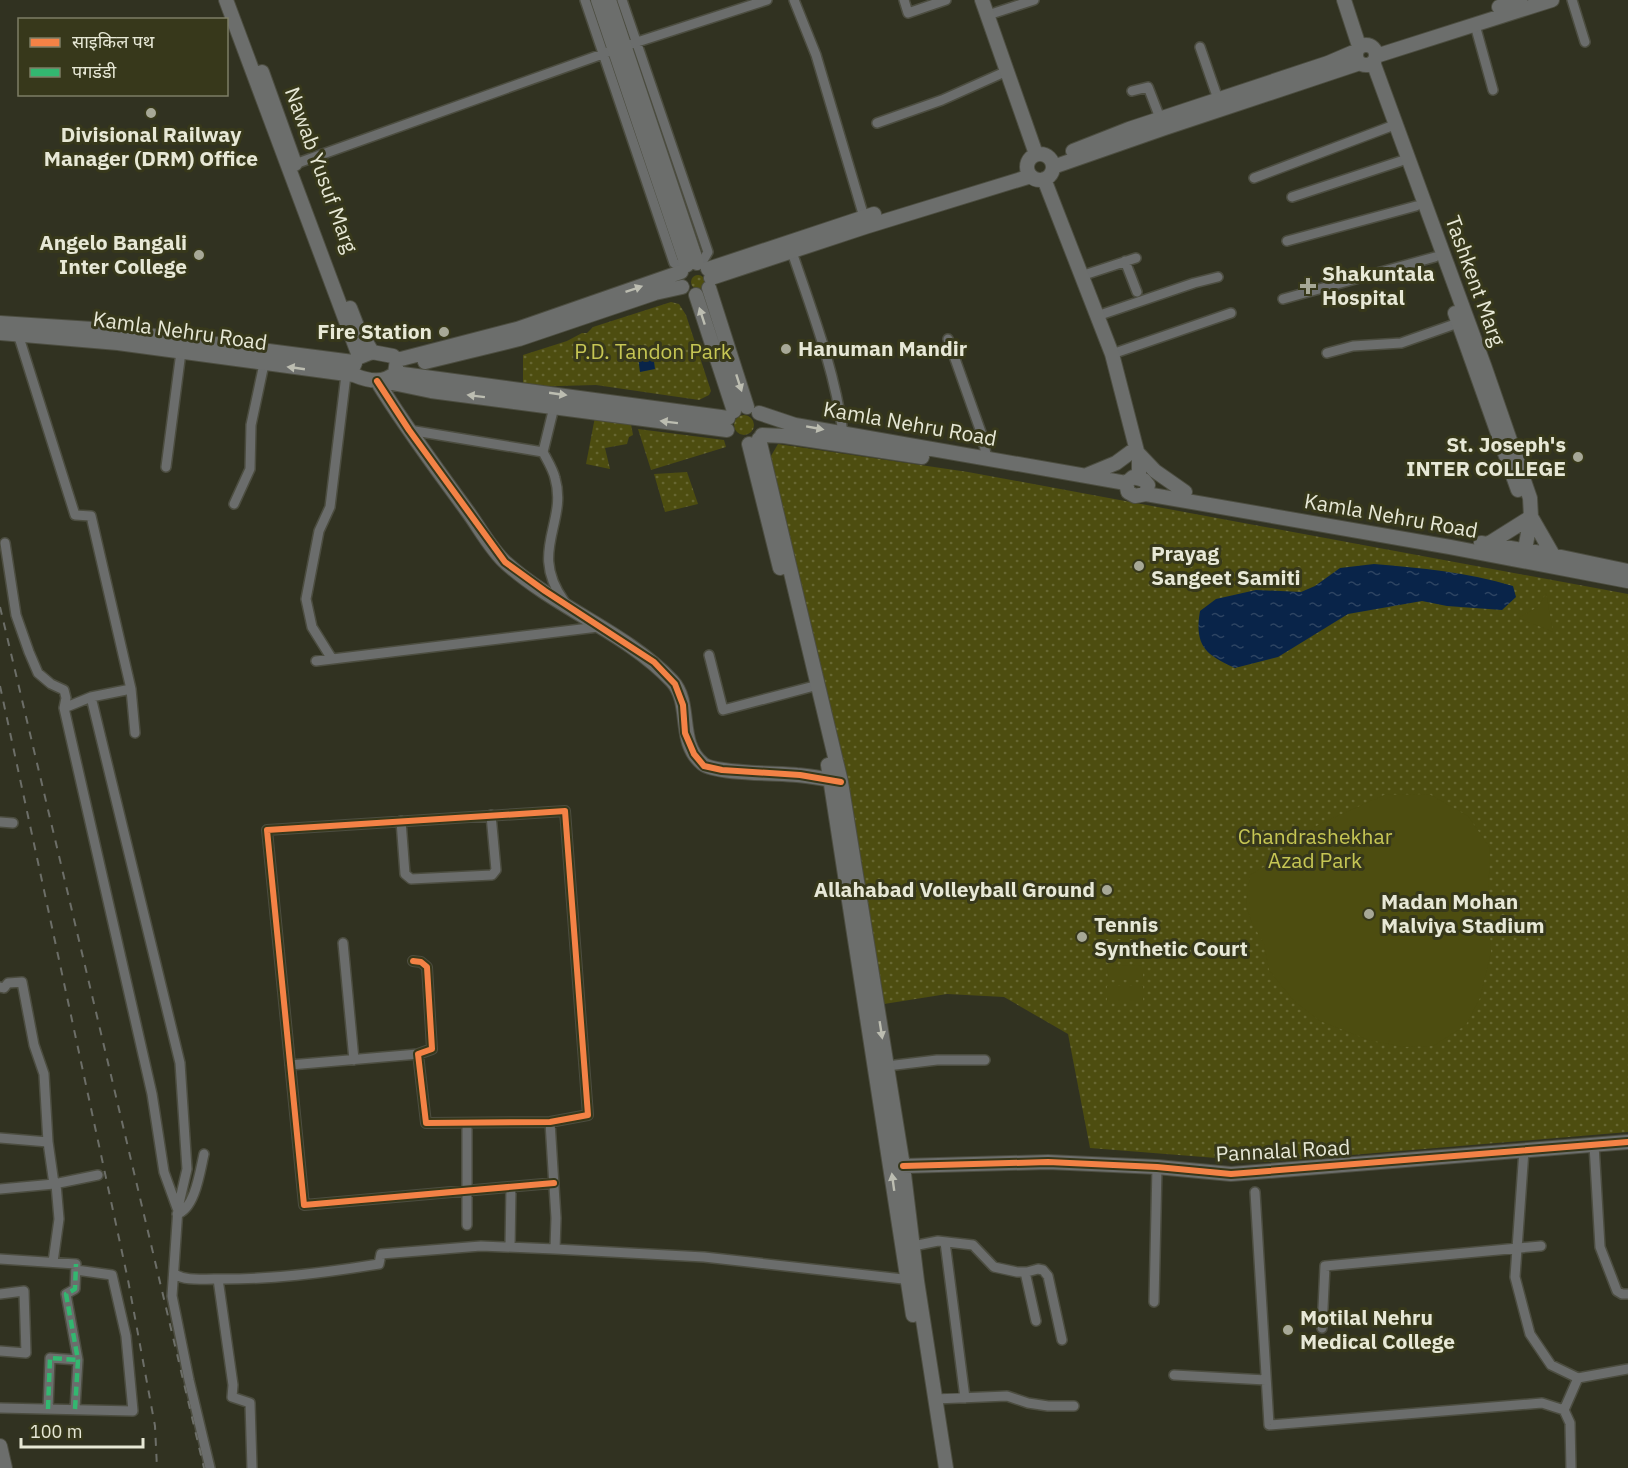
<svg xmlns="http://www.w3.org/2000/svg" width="1628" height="1468" font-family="'IBM Plex Sans','Noto Sans Devanagari',sans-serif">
<defs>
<pattern id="grass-dots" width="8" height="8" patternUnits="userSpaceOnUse" patternTransform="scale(1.5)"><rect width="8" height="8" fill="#4d4d10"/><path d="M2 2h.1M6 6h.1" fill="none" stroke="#676732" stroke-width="1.8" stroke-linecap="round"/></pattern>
<pattern id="water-ripples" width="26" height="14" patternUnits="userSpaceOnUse" patternTransform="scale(1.5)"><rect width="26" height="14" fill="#092449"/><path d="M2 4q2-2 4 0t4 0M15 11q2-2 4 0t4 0" fill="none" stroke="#2d4462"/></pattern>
</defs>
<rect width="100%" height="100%" fill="#313221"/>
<!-- grass -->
<path fill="url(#grass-dots)" d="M691 282a7 7 0 1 1 14 0a7 7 0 1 1-14 0Z
M671 302 679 304 686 315 711 391 709 395 699 400 596 385 523 387V355L567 341 582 333H587L593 327Z
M734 425a10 10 0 1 1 20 0a10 10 0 1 1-20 0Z
M595 417 631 424 633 435 629 437 627 444 605 448 610 469 586 464Z
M638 429 724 440 726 447 651 470Z
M778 444 968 472 1628 594V1132L1267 1162 1090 1148 1068 1034 1004 997 947 994 884 1004 845 771 768 461Z
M687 472 698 504 665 512 654 474Z"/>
<!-- garden -->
<path fill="#4d4d10" d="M1546 593 1553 632 1519 618 1539 606Z
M1429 794 1468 816 1490 848 1488 900 1491 952 1480 998 1466 1025 1433 1046 1403 1047 1369 1040 1320 1021 1294 1001 1269 970 1264 944 1252 923 1246 906 1250 875 1274 861 1291 840 1322 823 1384 795Z
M1104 923H1142L1141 939H1104Z
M1107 945H1142V960H1107Z
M1143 965V980H1108L1107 966Z
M1107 986H1143V1002H1107Z"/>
<!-- water -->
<path fill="url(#water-ripples)" d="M653 354 655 369 640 372 638 357Z
M1374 564C1421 568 1467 572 1513 586L1516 597 1502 610 1447 606 1422 601 1348 614 1278 657 1235 668C1206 655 1194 646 1200 611L1216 599 1256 590 1301 592 1315 586 1340 568Z"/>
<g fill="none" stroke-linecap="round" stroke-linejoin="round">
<!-- street casing -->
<g stroke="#4c4d40" stroke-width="12">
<path id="street" d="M585 0 674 263 684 268
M622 0 708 252 701 264
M794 0 816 55 864 217
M904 0 908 13 946 0
M1572 0 1585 42
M988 15 1034 0
M1475 25 1493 90
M1200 47 1218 99
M1132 91 1148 87 1160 118
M877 123 942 100 1007 71
M295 164 625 46 767 0
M1254 178 1389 127
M1292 197 1401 161
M1287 241 1416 206
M792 252C812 311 835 371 843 433
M1125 261 1137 292
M1081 276 1136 258
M1283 299 1435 257
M1097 316 1194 283 1218 277
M18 334 75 515 91 516 131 689 135 733
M948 339 982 435 987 459
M1327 353 1353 346 1401 343 1458 323
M1112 354 1231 313
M409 430 543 452 554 407
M543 452C547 460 553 469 555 478 568 523 528 551 564 601
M166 467 181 352
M234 504 250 469 251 425 264 364
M5 543 16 615 29 652 38 673 51 684 64 690 66 698 64 708
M709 655 723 710 818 685
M332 659 312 627 306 599 319 531 330 507 346 375
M316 661 598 627
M131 689 91 697 64 708 152 1094 164 1172 177 1208
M91 697 180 1063 187 1169 178 1208 172 1296 189 1380 210 1468
M401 821 405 874 411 879 492 875 496 870 491 815
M0 822 13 823
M343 943 354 1060
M413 961 421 962 427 967 432 1049 418 1054 426 1123 550 1122 588 1115 565 811 267 830 304 1205 554 1183
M0 987 4 988 8 983 22 982 34 1045 44 1074 48 1142 54 1184
M290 1065 418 1054
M887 1066 937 1060H985
M550 1122 556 1218 555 1249
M467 1123V1225
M0 1138 48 1142
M1594 1145 1600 1247 1617 1291 1622 1294H1628
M1524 1150 1515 1277 1530 1334 1551 1365 1578 1378
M0 1189 54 1184 98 1175
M1255 1192 1269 1425 1542 1403 1564 1410 1570 1423 1571 1468
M177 1214C195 1209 200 1171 204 1154
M945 1242 965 1398
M913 1246 938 1241 973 1245 994 1267 1017 1272H1027L1038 1269 1043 1270 1048 1276 1062 1340
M510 1247 511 1187
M0 1259 76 1264 75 1289 66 1294 78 1360 75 1409
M53 1262 59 1219 56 1184
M1025 1272 1036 1321
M174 1274C186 1281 200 1279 214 1279 270 1280 324 1273 379 1264L381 1254 481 1246 555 1249 704 1257 912 1280
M218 1279 233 1385 232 1397 250 1403 252 1468
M0 1294 24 1291 26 1353 0 1351
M1154 1302 1157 1167
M1322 1328 1325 1266 1541 1246
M1174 1375 1266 1380
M935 1399 1007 1396 1028 1403 1048 1406H1074
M0 1408 133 1411 126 1336 112 1275 76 1270
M48 1409 50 1358 78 1360
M1564 1410 1578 1378 1628 1369"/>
</g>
<!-- secondary casing -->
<g stroke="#4c4d40" stroke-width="16">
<path id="secondary" d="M226 0 359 356
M598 0 687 265
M609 0 697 263
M982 0 1036 154
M1344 0 1359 46
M1499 7 1520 0
M1356 55a10 10 0 1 1 20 0a10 10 0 1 1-20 0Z
M1376 56 1552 0
M1373 62 1485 368 1530 498 1531 517 1523 560
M262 72 295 164
M1073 151 1129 129 1328 63 1356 51
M1027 167a13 13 0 1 1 26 0a13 13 0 1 1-26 0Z
M1053 167 1165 128 1360 63
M1044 179 1112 354 1139 459V477
M708 269 874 214
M711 278 865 227 1031 176
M709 288 747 407
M696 295 734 411
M350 308 357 326 372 352
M1455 313 1518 490
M0 323 108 330 353 362
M0 333 118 343 354 375
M372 352 393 356 397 360 395 373C384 384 368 381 354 375L352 370 357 358Z
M397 360 517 329 681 272
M425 362 519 339 655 293 682 287
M395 373 728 418
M377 381C405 427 437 469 468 512 479 527 492 551 506 563 556 608 627 633 672 681 693 704 676 742 703 764 716 774 778 773 797 775 811 776 824 779 838 781
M383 381 431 391 727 430
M759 413 795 425 1126 483
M762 435 784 436 922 457
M759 439 841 782 903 1166 917 1281 946 1468
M749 444 780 568
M1136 451 1155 471 1185 492
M1087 475 1116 463 1135 449
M1133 477 1144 480 1148 485 1146 494 1135 496 1128 492 1126 483Z
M1146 494 1450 547 1628 581
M1530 515 1553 555
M1481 543 1547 554 1627 571
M1488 544 1531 517
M828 765 913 1315
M903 1166 1048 1162 1157 1167 1231 1174 1628 1142
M0 1446 5 1468"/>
</g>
<!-- street -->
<use href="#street" stroke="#6b6d6c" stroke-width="9"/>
<!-- secondary -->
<use href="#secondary" stroke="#6c6e6c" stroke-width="14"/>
<!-- rail -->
<path stroke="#6c6e68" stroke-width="2" stroke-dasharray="8 8" stroke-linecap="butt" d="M0 607 204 1468
M0 686 128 1280 155 1426 157 1468"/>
<!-- quiet -->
<path stroke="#33b770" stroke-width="4.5" stroke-dasharray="9 4.5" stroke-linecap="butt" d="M48 1409 50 1358 78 1360
M75 1409 78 1360 66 1294 75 1289 76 1264"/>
<!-- cycleway casing -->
<g stroke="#37381b" stroke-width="10">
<path id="cycleway" d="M377 381 409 430 505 562 545 591 654 662 675 684 683 705 685 733 694 754 704 766 722 770 800 775 841 782
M413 961 421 962 427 967 432 1049 418 1054 426 1123 550 1122 588 1115 565 811 267 830 304 1205 554 1183
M903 1166 1048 1162 1157 1167 1231 1174 1628 1142"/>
</g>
<!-- cycleway -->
<use href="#cycleway" stroke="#f48246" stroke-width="6"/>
</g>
<!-- one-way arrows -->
<defs><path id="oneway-solid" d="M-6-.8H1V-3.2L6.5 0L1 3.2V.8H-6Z" transform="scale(1.5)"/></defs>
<g fill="#bcbdb1">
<use href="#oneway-solid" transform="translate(634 289) rotate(-19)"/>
<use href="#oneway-solid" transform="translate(702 316) rotate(-108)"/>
<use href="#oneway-solid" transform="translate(296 368) rotate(-172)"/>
<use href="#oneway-solid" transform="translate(739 383) rotate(72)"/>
<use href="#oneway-solid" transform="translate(558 394) rotate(8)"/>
<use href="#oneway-solid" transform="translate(476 396) rotate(-173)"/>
<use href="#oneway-solid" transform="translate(669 422) rotate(-173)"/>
<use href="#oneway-solid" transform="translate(815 428) rotate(10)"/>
<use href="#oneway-solid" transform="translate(881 1030) rotate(81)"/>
<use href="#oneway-solid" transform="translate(893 1182) rotate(-98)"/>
</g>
<!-- markers -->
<g fill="#a7a897" stroke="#37381b" stroke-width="2">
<circle cx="151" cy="113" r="6"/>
<circle cx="199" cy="255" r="6"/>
<path d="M1305 277h6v6h6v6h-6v6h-6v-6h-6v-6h6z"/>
<circle cx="444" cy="332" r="6"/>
<circle cx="786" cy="349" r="6"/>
<circle cx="1578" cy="457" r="6"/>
<circle cx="1139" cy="566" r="6"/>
<circle cx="1107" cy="890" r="6"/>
<circle cx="1369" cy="914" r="6"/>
<circle cx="1082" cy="937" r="6"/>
<circle cx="1288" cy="1330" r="6"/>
</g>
<g text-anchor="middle" stroke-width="6" stroke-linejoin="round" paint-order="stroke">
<!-- poi labels -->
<g font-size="21" font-weight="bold" fill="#e7e8d6" stroke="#37381b" text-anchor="start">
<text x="151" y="142" text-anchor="middle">Divisional Railway<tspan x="151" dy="24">Manager (DRM) Office</tspan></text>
<text x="187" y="250" text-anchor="end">Angelo Bangali<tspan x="187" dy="24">Inter College</tspan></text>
<text x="1322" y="281">Shakuntala<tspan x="1322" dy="24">Hospital</tspan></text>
<text x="432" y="339" text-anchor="end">Fire Station</text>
<text x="798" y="356">Hanuman Mandir</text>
<text x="1566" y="452" text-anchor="end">St. Joseph's<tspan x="1566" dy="24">INTER COLLEGE</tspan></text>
<text x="1151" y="561">Prayag<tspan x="1151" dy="24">Sangeet Samiti</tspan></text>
<text x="1095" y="897" text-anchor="end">Allahabad Volleyball Ground</text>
<text x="1381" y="909">Madan Mohan<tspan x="1381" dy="24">Malviya Stadium</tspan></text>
<text x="1094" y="932">Tennis<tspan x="1094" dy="24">Synthetic Court</tspan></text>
<text x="1300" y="1325">Motilal Nehru<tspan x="1300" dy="24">Medical College</tspan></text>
</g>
<!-- street labels -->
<g font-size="21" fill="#e7e8d6" stroke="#37381b">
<text transform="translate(321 170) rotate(70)" y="7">Nawab Yusuf Marg</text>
<text transform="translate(1475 281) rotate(70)" y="7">Tashkent Marg</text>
<text transform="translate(180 331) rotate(8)" y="7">Kamla Nehru Road</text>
<text transform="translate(910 424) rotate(10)" y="7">Kamla Nehru Road</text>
<text transform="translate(1391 516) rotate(10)" y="7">Kamla Nehru Road</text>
<text transform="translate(1283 1151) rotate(-3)" y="7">Pannalal Road</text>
</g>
<!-- park labels -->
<g font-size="21" fill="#c6c654" stroke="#37381b">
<text x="653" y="359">P.D. Tandon Park</text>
<text x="1315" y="844">Chandrashekhar<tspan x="1315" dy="24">Azad Park</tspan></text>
</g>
</g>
<!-- legend -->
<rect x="18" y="18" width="210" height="78" fill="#37381b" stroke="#7d7e66" stroke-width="1.5"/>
<rect x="30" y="38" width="30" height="9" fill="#f48246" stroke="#7d7e66" stroke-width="1.5"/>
<text x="72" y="48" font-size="18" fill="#e7e8d6">साइकिल पथ</text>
<rect x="30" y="68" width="30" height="9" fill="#33b770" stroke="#7d7e66" stroke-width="1.5"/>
<text x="72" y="78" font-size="18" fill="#e7e8d6">पगडंडी</text>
<!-- scale -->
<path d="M21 1438v9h122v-9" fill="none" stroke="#e7e8d6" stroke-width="3"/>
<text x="30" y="1438" font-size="18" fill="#e7e8d6" stroke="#37381b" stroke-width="4.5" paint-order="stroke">100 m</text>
</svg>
